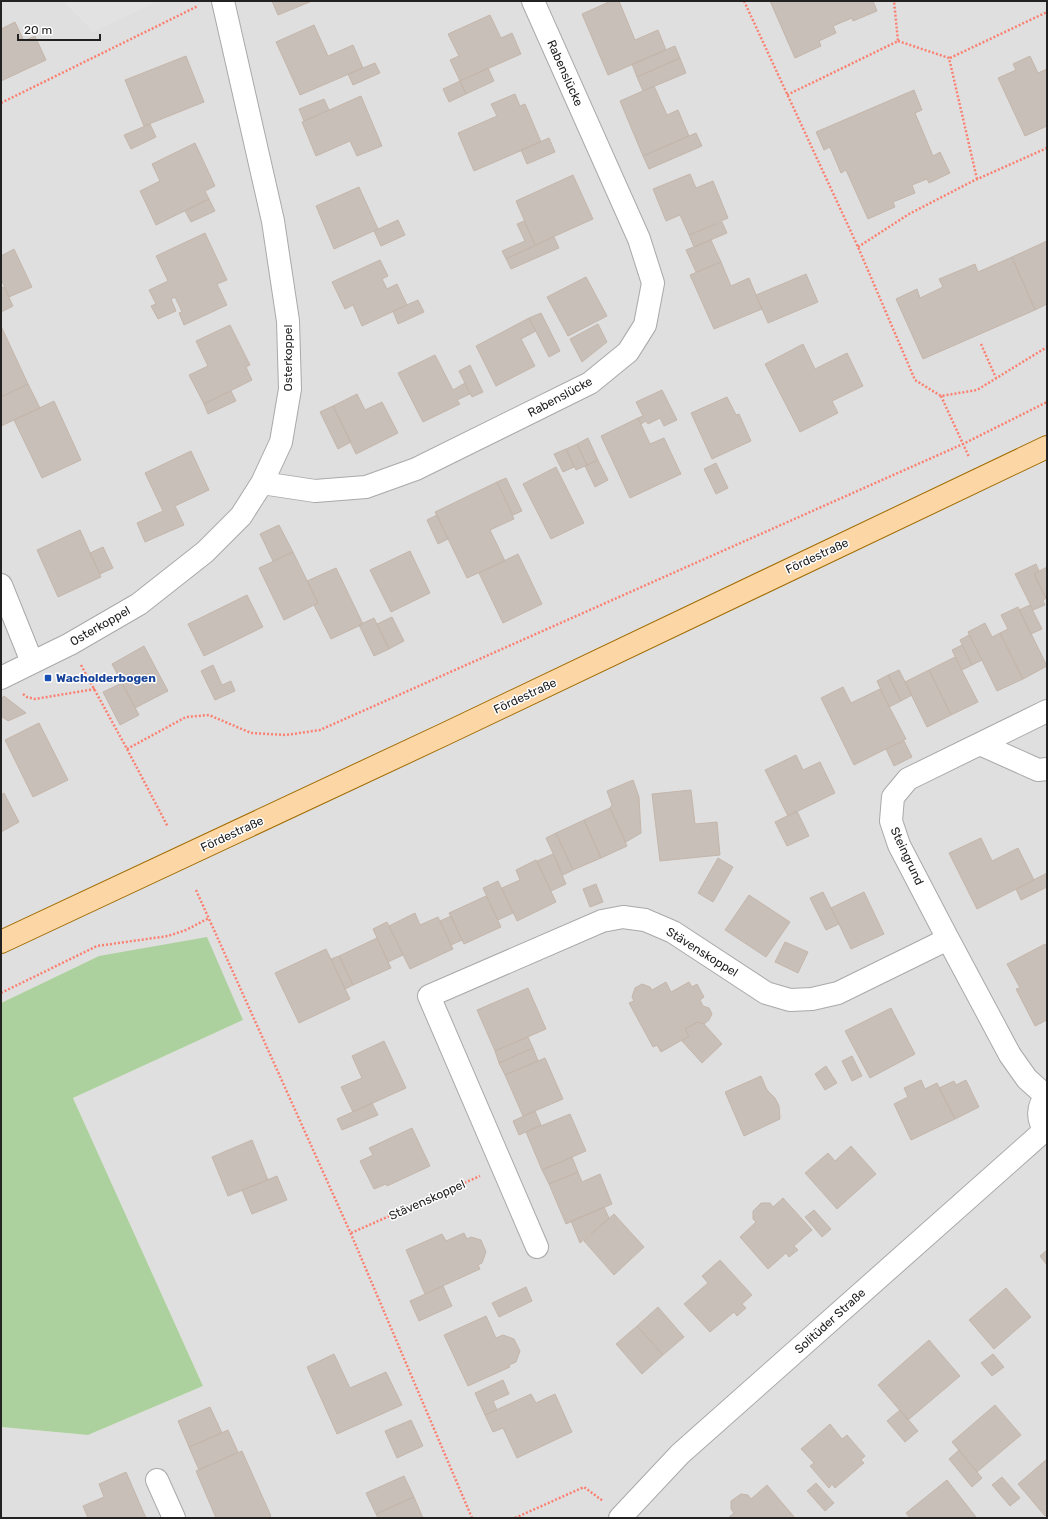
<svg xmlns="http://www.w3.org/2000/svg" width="1048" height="1519" font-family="Rubik,sans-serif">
<rect width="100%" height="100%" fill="#f2efe9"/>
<!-- residential -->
<path fill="#e0dfdf" d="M1 1H1047V1518H1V1427L88 1435 203 1386 73 1098 243 1020 99 956 1 1003Z"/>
<!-- forest -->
<path fill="#add19e" d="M207 937 243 1020 73 1098 203 1386 88 1435 1 1427V1003L99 956Z"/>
<!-- parking -->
<path fill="#e2e2e2" d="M63 1H158L93 32Z"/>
<!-- building -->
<path fill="#c7bfb8" stroke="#c4b6ab" d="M272 1H312L278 15Z
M611 1H619L635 40 658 30 666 50 608 75 582 14Z
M770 1H873L877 11 853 21 852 18 833 26 836 33 819 41 821 46 795 58Z
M490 15 501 38 512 33 521 54 460 81 450 60 459 56 448 34Z
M15 22 24 41 35 36 46 60 1 81V29Z
M314 25 328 56 353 45 363 68 300 95 276 42Z
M675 46 680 58 637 77 632 64Z
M186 56 204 102 144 126 125 80Z
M1030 56 1038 73 1047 69V126L1025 136 998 78 1016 70 1013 64Z
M680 58 686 73 643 91 637 77Z
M375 63 380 73 353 85 348 74Z
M488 68 494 81 466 94 460 81Z
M460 81 466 94 449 102 443 89Z
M654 86 667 115 678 110 689 136 643 156 620 101Z
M914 90 922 110 915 113 933 156 940 152 950 173 929 183 927 179 912 185 915 193 893 202 895 207 868 219 846 170 841 173 830 147 824 150 816 132Z
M515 94 520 106 525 104 541 142 474 171 458 133 497 116 491 104Z
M361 96 382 146 357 156 350 141 316 156 302 122Z
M324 99 329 110 304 121 299 109Z
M150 124 156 137 131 149 124 135Z
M696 133 702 146 649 169 643 156Z
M549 138 555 152 527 164 521 150Z
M195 143 215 186 205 191 209 199 156 225 140 191 160 181 152 164Z
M690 174 696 188 713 181 728 218 689 235 680 215 666 221 653 189Z
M573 175 593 219 535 245 516 201Z
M359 187 378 229 334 249 316 206Z
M209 199 215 211 191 222 185 211Z
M398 220 405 235 381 246 374 231Z
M524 221 535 245 506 259 502 251 525 241 517 224Z
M722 222 727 233 694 247 689 235Z
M205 233 227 280 217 284 227 305 184 325 179 313 182 312 175 297 171 299 176 311 158 319 151 306 156 304 149 290 168 281 156 256Z
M554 237 559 248 511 269 506 259Z
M711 240 721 262 696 272 686 250Z
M1047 241V304L1035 310 1012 257Z
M14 249 32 287 9 297 1 279V256Z
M1012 257 1035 310 923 359 896 299 917 289 920 298 943 287 939 279 975 264 978 272Z
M380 260 388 276 382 279 387 289 397 284 407 305 362 326 353 305 345 309 332 282Z
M721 262 731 286 749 278 762 309 714 329 690 275Z
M806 274 818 302 768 323 756 295Z
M586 277 607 316 568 336 547 297Z
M4 287 13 306 1 312V288Z
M418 300 424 312 398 324 393 311Z
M541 313 560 351 549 357 529 318Z
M529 318 536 331 521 339 535 366 496 386 476 346Z
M598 324 607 342 582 362 570 339Z
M230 325 250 365 246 367 252 380 204 404 189 375 208 366 196 341Z
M1 326 28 384 1 397Z
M803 344 815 369 847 353 863 386 832 401 838 413 800 432 765 364Z
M435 355 453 390 465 383 470 394 457 400 460 404 423 422 398 373Z
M470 365 483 392 472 397 459 371Z
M28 384 40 408 1 426V397Z
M662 390 677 420 664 426 660 418 648 424 646 421 641 424 638 418 643 416 636 402Z
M231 391 236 401 208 414 204 404Z
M357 394 365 410 382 402 398 433 356 454 333 406Z
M727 397 736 415 739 414 751 441 712 459 691 413Z
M54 401 81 460 42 478 14 420Z
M333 406 351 442 338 449 320 412Z
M638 418 650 444 664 438 681 474 630 498 601 436Z
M588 438 598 460 587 465 577 444Z
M577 444 587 465 576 470 566 449Z
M566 449 574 467 563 472 554 454Z
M191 451 209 490 175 506 184 525 145 542 137 523 163 511 145 473Z
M598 460 608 480 595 487 585 466Z
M716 463 728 488 716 494 704 469Z
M556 467 584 523 551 539 523 484Z
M506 478 522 511 513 515 497 482Z
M497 482 514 519 490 530 505 561 467 578 435 512Z
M437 515 448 539 438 544 427 520Z
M279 525 293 552 273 561 260 534Z
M80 530 101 577 58 597 37 550Z
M103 547 113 568 100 574 90 553Z
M410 551 430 593 391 612 370 570Z
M293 552 318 603 284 620 259 568Z
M518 554 542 604 503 623 479 573Z
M1036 564 1039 571 1034 574 1046 598 1043 601 1045 605 1033 610 1015 574Z
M1047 567V600L1034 574Z
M336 568 363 624 331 639 314 605 318 603 307 581Z
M247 595 263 627 204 656 188 624Z
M1030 605 1042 629 1031 634 1019 610Z
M1018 607 1047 666 1023 679 1000 633 1008 629 1001 615Z
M392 617 404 641 389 649 377 624Z
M374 618 389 649 374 656 359 625Z
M985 623 992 637 1000 633 1023 679 997 691 968 632Z
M969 635 982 660 972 665 960 640Z
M962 645 972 665 962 670 952 650Z
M144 646 168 691 135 708 112 664Z
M955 657 978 702 951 715 929 670Z
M213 665 222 685 231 681 235 691 215 700 201 671Z
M899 670 912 695 901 701 888 675Z
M929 670 951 715 927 727 905 682Z
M888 675 901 701 889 707 877 681Z
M122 683 139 715 120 725 103 692Z
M843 687 851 703 880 689 906 739 854 765 821 698Z
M4 696 26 713 8 721 1 716V699Z
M39 723 68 780 33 797 5 740Z
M904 741 912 757 894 766 886 749Z
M796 755 803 770 820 762 835 793 788 816 765 770Z
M633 780 639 797 641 833 626 842 610 808 612 805 607 791Z
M691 790 695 824 717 822 720 855 660 861 652 794Z
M4 793 19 822 1 832V795Z
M610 808 627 846 601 858 584 820Z
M797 811 809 836 787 846 775 822Z
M584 820 601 858 573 870 556 833Z
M556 833 573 870 563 875 546 838Z
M981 838 992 861 1018 848 1034 880 977 909 949 853Z
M553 854 566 884 551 891 537 861Z
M718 858 733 867 713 902 698 893Z
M536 860 556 902 517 921 502 888 520 880 516 870Z
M1047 873V887L1021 900 1016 889Z
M498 881 513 913 498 920 483 888Z
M596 884 603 902 590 907 583 889Z
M823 892 839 924 826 930 810 898Z
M864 892 884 934 851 949 831 908Z
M749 895 790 922 766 957 725 930Z
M486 896 501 927 464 944 449 913Z
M415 913 420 925 438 917 453 949 410 969 389 926Z
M451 916 462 940 451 945 440 921Z
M387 922 403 955 388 962 373 929Z
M377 938 391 968 353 985 339 956Z
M785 942 808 952 798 973 775 962Z
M1045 944 1047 947V1020L1035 1026 1016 989 1020 988 1007 964Z
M326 949 350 999 299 1023 275 973Z
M339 956 353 985 345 989 331 959Z
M666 982 671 992 689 982 692 987 697 984 704 997 700 1000 703 1006 709 1008 712 1014 709 1020 704 1024 698 1022 685 1029 689 1036 661 1052 657 1045 653 1047 629 1003 634 1001 632 997 635 988 642 984 650 987 652 990Z
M528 988 546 1029 495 1051 477 1010Z
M891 1008 915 1054 870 1078 845 1031Z
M698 1022 704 1024 722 1044 702 1063 682 1041 689 1036 685 1029Z
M528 1037 533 1048 499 1063 495 1051Z
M384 1041 406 1088 353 1112 341 1087 362 1078 352 1056Z
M533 1048 538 1061 505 1075 499 1063Z
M852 1056 862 1076 852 1081 842 1061Z
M545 1058 563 1099 523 1116 505 1075Z
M826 1066 837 1083 825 1090 815 1074Z
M761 1076 767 1090 775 1098 779 1106 780 1119 744 1136 725 1092Z
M921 1080 925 1089 937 1083 955 1119 911 1140 894 1104 908 1097 904 1088Z
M966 1080 979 1107 955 1119 939 1088 954 1081 956 1085Z
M372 1103 378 1115 342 1130 337 1119Z
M535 1111 541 1125 519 1135 513 1121Z
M570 1114 586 1151 542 1170 526 1132Z
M412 1128 430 1166 387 1186 386 1184 374 1189 360 1161 373 1155 369 1148Z
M252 1140 268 1180 228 1196 212 1157Z
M851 1146 876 1174 837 1209 805 1173 828 1153 835 1161Z
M572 1157 578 1172 549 1184 542 1170Z
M578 1172 582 1182 600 1174 612 1204 566 1224 549 1184Z
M277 1176 287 1200 252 1214 242 1190Z
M783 1198 812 1230 794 1246 798 1250 789 1257 786 1253 768 1269 740 1237 756 1222 753 1219V1211L761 1203H770L773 1207Z
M604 1207 609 1218 580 1243 571 1221Z
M814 1210 831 1229 822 1237 805 1217Z
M614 1214 644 1247 614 1275 584 1241Z
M464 1233 467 1239 471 1237 481 1240 486 1252 482 1263 478 1265 480 1269 425 1294 406 1250 442 1234 446 1241Z
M1047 1250V1265L1040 1256Z
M720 1260 752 1295 742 1304 746 1308 737 1316 734 1312 710 1332 684 1304 708 1283 702 1276Z
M443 1286 452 1306 419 1321 410 1301Z
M526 1287 532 1301 499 1317 492 1303Z
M1006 1288 1031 1317 994 1349 969 1320Z
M658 1307 684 1337 663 1355 637 1326Z
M486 1316 496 1338 503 1335 514 1339 520 1351 516 1362 509 1365 510 1367 468 1386 444 1335Z
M637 1326 663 1355 642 1374 616 1344Z
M929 1340 960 1376 908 1420 878 1385Z
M334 1354 350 1388 386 1372 402 1405 337 1434 307 1367Z
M993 1354 1004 1367 992 1376 981 1363Z
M503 1380 509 1394 493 1401 497 1410 485 1415 475 1393Z
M531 1394 536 1403 555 1394 572 1432 517 1458 503 1428 493 1432 485 1415Z
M995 1405 1021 1435 977 1472 952 1442Z
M210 1407 222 1433 189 1447 178 1421Z
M900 1410 918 1431 905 1442 887 1421Z
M411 1420 423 1446 397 1458 385 1431Z
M830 1424 842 1439 847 1435 865 1456 861 1460 864 1463 835 1488 832 1484 829 1488 810 1466 814 1463 801 1449Z
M228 1430 238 1452 199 1470 189 1447Z
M959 1450 982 1478 972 1487 949 1459Z
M242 1451 271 1516 266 1518H216L196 1471Z
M1047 1459V1514L1045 1516 1018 1484Z
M126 1472 146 1518H88L83 1506 104 1497 99 1484Z
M404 1476 414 1497 376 1514 366 1493Z
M1002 1477 1020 1498 1010 1506 992 1485Z
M947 1480 976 1517 974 1518H910L906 1513Z
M816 1483 834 1503 825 1511 807 1491Z
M767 1485 795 1518H728L734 1513 731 1509V1501L741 1494 748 1495 751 1499Z
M414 1497 423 1518H378L376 1514Z"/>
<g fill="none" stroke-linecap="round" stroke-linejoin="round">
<!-- minor casing -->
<g stroke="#a9a9a9" stroke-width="24">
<path id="minor" d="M262 483 315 491 366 487 416 469 590 383 628 352 645 325 653 283 639 239 533 1
M1 585 32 662
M1 678 70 644 139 604 205 552 241 516 262 483 281 442 290 389 288 321 273 221 223 1
M980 744 1038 770 1047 769
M948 939 899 845 891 821 893 797 908 779 1047 711
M1047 1095C1037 1106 1036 1121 1047 1131
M537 1247 429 996 602 921 623 917 645 920 673 932 766 993 790 1000 812 999 838 993 948 939 1010 1055 1027 1079 1046 1096
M157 1480 174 1518
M620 1518 680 1454 1045 1130"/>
</g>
<!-- major casing -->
<g stroke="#a06b00" stroke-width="24">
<path id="major" d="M1 942 445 734 1047 447"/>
</g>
<!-- path -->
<path stroke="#fa8072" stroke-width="2.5" stroke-dasharray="2 2" stroke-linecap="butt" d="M744 1 858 247 915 380 941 396 977 390 1047 347
M898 41 949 58 977 179
M950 58 1047 12
M787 95 898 41 894 1
M1 103 198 6
M858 247 909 214 973 181 1047 148
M981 344 996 378
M941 396 969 457
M81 665 127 749 168 827
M23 694 27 697 35 699 95 689
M127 749 186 717 209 715 251 733 286 735 320 730 963 444 1047 402
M196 890 351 1234 472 1518
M1 993 97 946 168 936 186 930 209 918
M351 1233 480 1176
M515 1518 584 1487 603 1501"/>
<!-- minor -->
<use href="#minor" stroke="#fff" stroke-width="22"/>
<!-- major -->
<use href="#major" stroke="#fcd6a4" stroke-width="22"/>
</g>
<!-- markers -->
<rect fill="#1a4fb4" stroke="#fff" stroke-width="1.5" x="44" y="674" width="8" height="8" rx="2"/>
<g text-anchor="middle" stroke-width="3" stroke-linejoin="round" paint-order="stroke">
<!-- street labels -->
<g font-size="12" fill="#222" stroke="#fff">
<text transform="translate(565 73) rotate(66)" y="4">Rabenslücke</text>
<text transform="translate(288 358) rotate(-90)" y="4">Osterkoppel</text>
<text transform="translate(560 397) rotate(-28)" y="4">Rabenslücke</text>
<text transform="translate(817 556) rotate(-25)" y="4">Fördestraße</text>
<text transform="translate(100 626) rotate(-30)" y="4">Osterkoppel</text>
<text transform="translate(525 696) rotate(-25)" y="4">Fördestraße</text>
<text transform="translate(232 834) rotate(-25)" y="4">Fördestraße</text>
<text transform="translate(907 856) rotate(65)" y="4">Steingrund</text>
<text transform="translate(702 952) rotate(32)" y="4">Stävenskoppel</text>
<text transform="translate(427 1200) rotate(-24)" y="4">Stävenskoppel</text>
<text transform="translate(830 1321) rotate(-42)" y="4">Solitüder Straße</text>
</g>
<!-- transit labels -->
<g font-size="12" font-weight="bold" fill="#164399" stroke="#fff" text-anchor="start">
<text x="56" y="682">Wacholderbogen</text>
</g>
</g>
<!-- border -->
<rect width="1048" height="1519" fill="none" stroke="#222222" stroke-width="4"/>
<!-- scale -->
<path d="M18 34v6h82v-6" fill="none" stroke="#222222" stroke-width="2"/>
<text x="24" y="34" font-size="12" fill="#222222" stroke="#ffffff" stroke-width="3" paint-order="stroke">20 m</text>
</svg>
